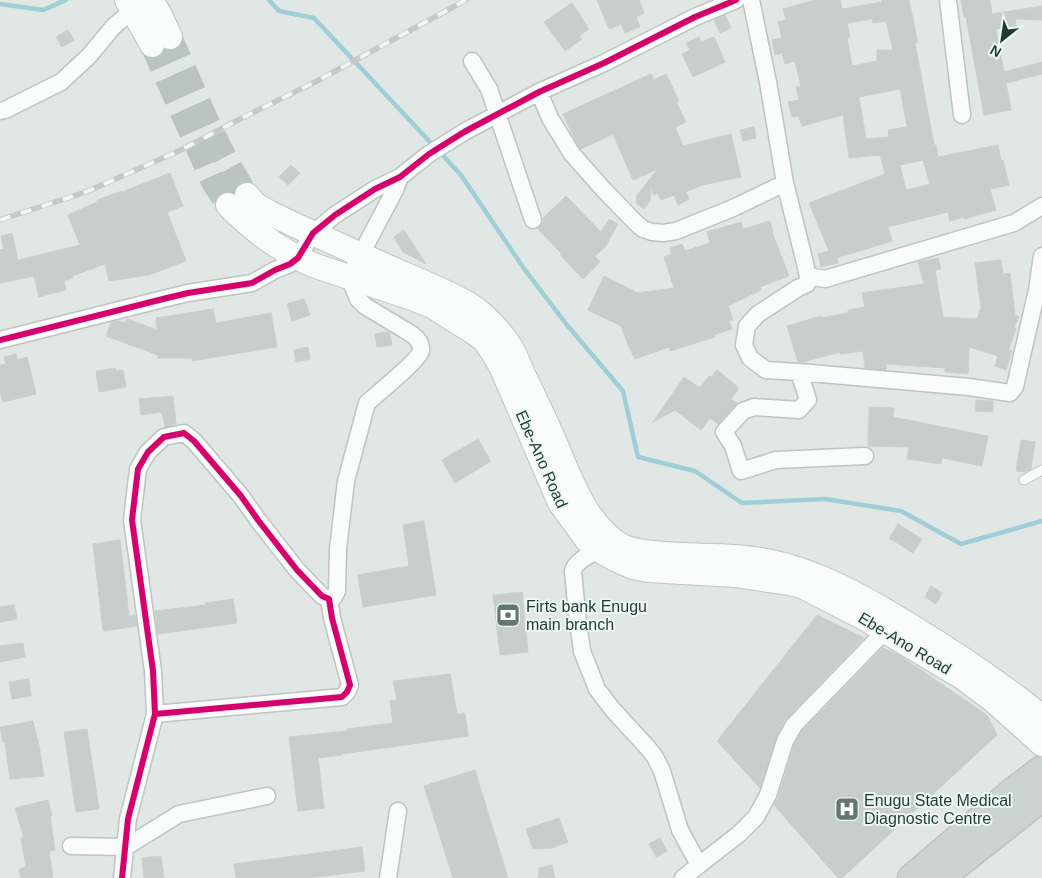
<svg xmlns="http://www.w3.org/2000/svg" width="1042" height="878" font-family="Helvetica,sans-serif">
<rect width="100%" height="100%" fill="#e1e7e4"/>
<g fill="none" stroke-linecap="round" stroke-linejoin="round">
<!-- stream -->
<path stroke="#a0ced7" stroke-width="4.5" d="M269 0 279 11 314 18 461 175 525 270 567 325 623 391 638 457 695 471 742 503 825 499 901 511 961 544 1042 521
M0 4 43 10 66 0"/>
</g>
<!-- building -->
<path fill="#c8cecc" stroke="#cad0cd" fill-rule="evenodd" d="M597 0H639L644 13 636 17 640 27 625 33 621 24 609 29Z
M815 0H840L842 9 882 2 881 0H909L918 43H915L934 145H936L938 157 998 145 1001 161 1003 160 1009 185 990 189 996 210 964 219V217L950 221 948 212 888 227 892 241 837 258 838 263 821 267 818 254 829 251 809 203 885 174 880 155 849 158 843 115 802 126 799 116 792 117 788 102 799 100 796 87 801 86 795 61 785 64 782 53 775 55 772 40 782 38 778 22 786 20 783 9ZM872 19 873 23 886 21 893 50H877V61L852 66 847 38 850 37 847 23ZM900 89 907 127 888 130 889 137 866 139 859 97ZM923 160 930 184 906 190 900 165Z
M961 0H990L992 14 1042 6V20L1015 19 1016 26 996 29 1004 72 1042 62V74L1006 83 1011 110 984 115 966 17H964Z
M572 3 589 29 579 36 582 39 565 51 544 22Z
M725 15 731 28 720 33 714 20Z
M68 30 74 40 62 47 56 37Z
M699 37 701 42 714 37 725 62 693 77 682 54 690 50 686 43Z
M651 74 654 80 666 74 679 101 676 102 686 122 675 127 683 146 731 134 741 177 702 185 686 192 689 199 678 205 674 195 661 200 657 192 654 196 651 187 650 201 644 209 636 203 637 195 658 169 633 180 613 134 581 149 580 148 574 138 563 114Z
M754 127 756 138 743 141 740 130Z
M291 165 300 173 288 185 279 177Z
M170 173 183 206 167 212 186 261 149 275 109 281 105 264 72 276 73 278 64 281 66 290 39 297 34 276 0 283V250L4 249 1 236 12 233 18 260 80 245 68 215 97 202V200L122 191V192Z
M566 196 601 232 609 219 618 224 605 247 595 256 600 262 583 279 560 255 562 254 538 229 541 226 543 222V218Z
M770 221 773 232H772L789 276 760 287 761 290 728 306 733 320 729 321 732 329 714 335 715 337 670 351 669 347 635 359 628 345 621 326 588 310 604 276 638 293 674 288 664 257 672 254 670 248 682 244 685 251 710 243 707 232 741 222 743 229Z
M404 230 426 264 403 252 394 237Z
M938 258 941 269 935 270 943 317 977 319 981 308 975 263 1001 260 1003 274 1010 273 1015 315 1019 317 1014 327 1016 328 1009 349 1012 351 1006 370 995 366 998 356 969 347 968 374 945 372V368L886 364V370L865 368 863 351 840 354V352L803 362H798L787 326 821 316V318L848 313V310L865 307 862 293 924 284 918 262Z
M304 299 310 315 292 321 287 304Z
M213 309 216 323 271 313 277 347 192 361V358H157L158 355 106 336 111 322 118 321 125 323 127 319 157 330 156 318Z
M388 332 390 333 392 345 377 347 375 334Z
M308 347 310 359 296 362 294 350Z
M16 354 17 360 27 357 36 394 3 402 0 391V365L6 364 4 357Z
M116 368V371L123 370 126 387 99 392 96 371Z
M717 370 739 388 731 399 737 403 718 424 710 418 701 430 675 410 653 422 684 377 700 388 709 376 711 377Z
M173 396 176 424 165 427 162 412 141 415 139 399Z
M976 400 993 401V412L975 411Z
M869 407 894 408 893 417 988 436 982 466 942 458 941 464 907 459 909 447 868 446Z
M478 439 491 461 455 483 442 460Z
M1021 440 1035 442 1031 469 1025 472 1016 471Z
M424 521 436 595 363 607 358 575 409 566 403 525Z
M898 524 922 539 913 553 889 538Z
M120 540 129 616 135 615 137 626 103 631 93 544Z
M931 586 942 593 936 604 925 597Z
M522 592 528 652 500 655 493 595Z
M233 599 237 623 158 634 155 611 206 605 205 603Z
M14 605 17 619 0 622V607Z
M817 615 864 638 785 720 776 738 760 788 717 741Z
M23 643 25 657 0 662V646Z
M883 648 899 655 987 715 997 735 842 878H838L774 805 778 798 794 745 802 731Z
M450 674 457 714 465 713 468 736 342 754V755L318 758 324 808 298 811 289 737 347 731V729L393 723 390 701 397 700 393 681Z
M29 679 31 696 12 699 9 682Z
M33 721 37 739H38L44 776 10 779 5 742H3L0 727Z
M87 729 99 809 76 812 64 732Z
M475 770 508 878H453L424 786Z
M48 800 52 816H50L55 850 49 851 53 878H21L19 869 26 867 21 838H24L15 808Z
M559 818 568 842 552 848 533 849 526 829Z
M660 838 667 851 656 857 649 844Z
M362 847 365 871 309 878H236L234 864Z
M161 856 164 878H144L142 858Z
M552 865 555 878H538L539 868Z"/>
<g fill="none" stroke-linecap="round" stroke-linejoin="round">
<!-- secondary-tunnel -->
<path stroke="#bac4c1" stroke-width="24" stroke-dasharray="24 12" stroke-linecap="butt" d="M170 37C194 90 215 146 247 195
M152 45 213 182 228 205"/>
<!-- service casing -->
<g stroke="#bec4c1" stroke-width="11">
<path id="service" d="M1024 480 1042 470"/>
</g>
<!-- minor casing -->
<g stroke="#bec4c1" stroke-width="19">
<path id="minor" d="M751 0 768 82 785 183 804 259 808 276 825 279 1014 223 1042 206
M948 0 962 115
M472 61 489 89 533 220
M539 92 550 118 572 154 604 190 636 223 643 229 652 232 663 233 676 231 733 208 785 183
M0 111 5 110 61 82 89 56 114 26 133 10
M808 276 807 284 798 288 758 314 747 326 744 345 750 358 766 370 799 372 969 387 1010 393 1015 387 1021 360 1037 290 1042 256
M0 340 167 298 188 293 252 283 275 270 290 264 298 258 313 233 335 215 375 189 400 177 429 154 464 132 539 92 604 63 695 17 736 0
M799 372 808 400 799 410 754 407 743 411 724 432 733 446 741 471 776 460 865 456
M599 550C590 555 576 560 573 571L577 614 582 651 597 689 613 710 648 748 655 757 662 771 680 830 699 865 683 878
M329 599 334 597 337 591 338 549 346 481 367 403C377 394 418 361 421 351 422 344 418 339 413 335L365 306 358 299 349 277 395 190 400 177
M71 846 126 847 179 814 267 796
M699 865 739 834 756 817 768 795 785 741 794 725 885 631
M122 878 128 819 155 714 153 671 132 520 138 469 148 452 164 437 184 433 194 441 241 496 258 520 297 570 322 596 329 599 332 618 350 685 347 692 342 697 155 714
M388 878 398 811"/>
</g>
<!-- secondary casing -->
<g stroke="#bdc5c2" stroke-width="26">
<path id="secondary" d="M127 0 152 45
M151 0 160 15 170 37
M247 195 256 205 270 213C312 234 356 252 399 272 423 282 448 292 470 305 481 312 494 325 502 335 512 346 517 360 523 374 534 396 544 418 554 440 569 476 586 526 622 546 634 552 651 553 665 554 699 557 733 554 767 561 818 571 865 598 909 625 955 653 1000 683 1042 717
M228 205C252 230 281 251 313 265L409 297 432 306 475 333 485 341 492 351 501 366 560 503 587 540 599 550 615 559 633 567 648 570 735 575 789 583 804 587 866 619 885 631 962 677 994 701 1042 744"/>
</g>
<!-- primary casing -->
<g stroke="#bbc4c1" stroke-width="29">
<path id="primary" d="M911 878 1014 790 1042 769
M941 878 1042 798"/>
</g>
<!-- service -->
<use href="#service" stroke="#fafbfb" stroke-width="9"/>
<!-- minor -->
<use href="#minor" stroke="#fafbfb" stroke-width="16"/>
<!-- secondary -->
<use href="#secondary" stroke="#fafbfb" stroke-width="24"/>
<!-- primary -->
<use href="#primary" stroke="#ccd4d2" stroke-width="26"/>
<!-- rail casing -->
<g stroke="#c6c9c8" stroke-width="5.5">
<path id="rail" d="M0 220 86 192 181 150 238 120 317 81 466 0"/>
</g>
<!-- rail -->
<use href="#rail" stroke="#eef7f3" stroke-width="4" stroke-dasharray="11" stroke-linecap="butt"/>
<!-- cycleway casing -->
<g stroke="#eef7f3" stroke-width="9">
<path id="cycleway" d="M0 340 167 298 188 293 252 283 275 270 290 264 298 258 313 233 335 215 375 189 400 177 429 154 464 132 539 92 604 63 695 17 736 0
M122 878 128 819 155 714 153 671 132 520 138 469 148 452 164 437 184 433 194 441 241 496 258 520 297 570 322 596 329 599 332 618 350 685 347 692 342 697 155 714"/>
</g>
<!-- cycleway -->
<use href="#cycleway" stroke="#d6006c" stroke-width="6"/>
</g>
<!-- icons -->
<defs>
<g id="bank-square" transform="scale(1.25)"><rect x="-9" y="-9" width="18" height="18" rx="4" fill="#637772" stroke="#eef7f3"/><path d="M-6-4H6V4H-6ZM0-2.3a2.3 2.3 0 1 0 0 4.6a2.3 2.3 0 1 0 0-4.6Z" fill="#fff"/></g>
<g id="hospital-square" transform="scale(1.25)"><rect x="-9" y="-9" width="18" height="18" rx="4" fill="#637772" stroke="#eef7f3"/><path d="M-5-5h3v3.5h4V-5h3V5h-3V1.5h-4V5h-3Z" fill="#fff"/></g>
</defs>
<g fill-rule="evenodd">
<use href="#bank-square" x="508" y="615"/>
<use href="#hospital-square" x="847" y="809"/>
</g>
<g text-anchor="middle" stroke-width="4" stroke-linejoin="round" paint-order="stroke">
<!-- street labels -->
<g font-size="16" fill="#1f3a34" stroke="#eef7f3">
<text transform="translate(542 459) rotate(66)" y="6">Ebe-Ano Road</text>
<text transform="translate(905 643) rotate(31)" y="6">Ebe-Ano Road</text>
</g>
<!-- poi labels -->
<g font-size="16" fill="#1f3a34" stroke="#eef7f3" text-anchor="start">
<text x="526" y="612">Firts bank Enugu<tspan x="526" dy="18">main branch</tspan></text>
<text x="864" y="806">Enugu State Medical<tspan x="864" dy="18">Diagnostic Centre</tspan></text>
</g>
</g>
<!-- north arrow -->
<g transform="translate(1002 40) rotate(210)" stroke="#eef7f3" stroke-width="4" paint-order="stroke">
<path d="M0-4L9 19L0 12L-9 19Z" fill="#1f3a34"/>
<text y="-8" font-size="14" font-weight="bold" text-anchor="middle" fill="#1f3a34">N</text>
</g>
</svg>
